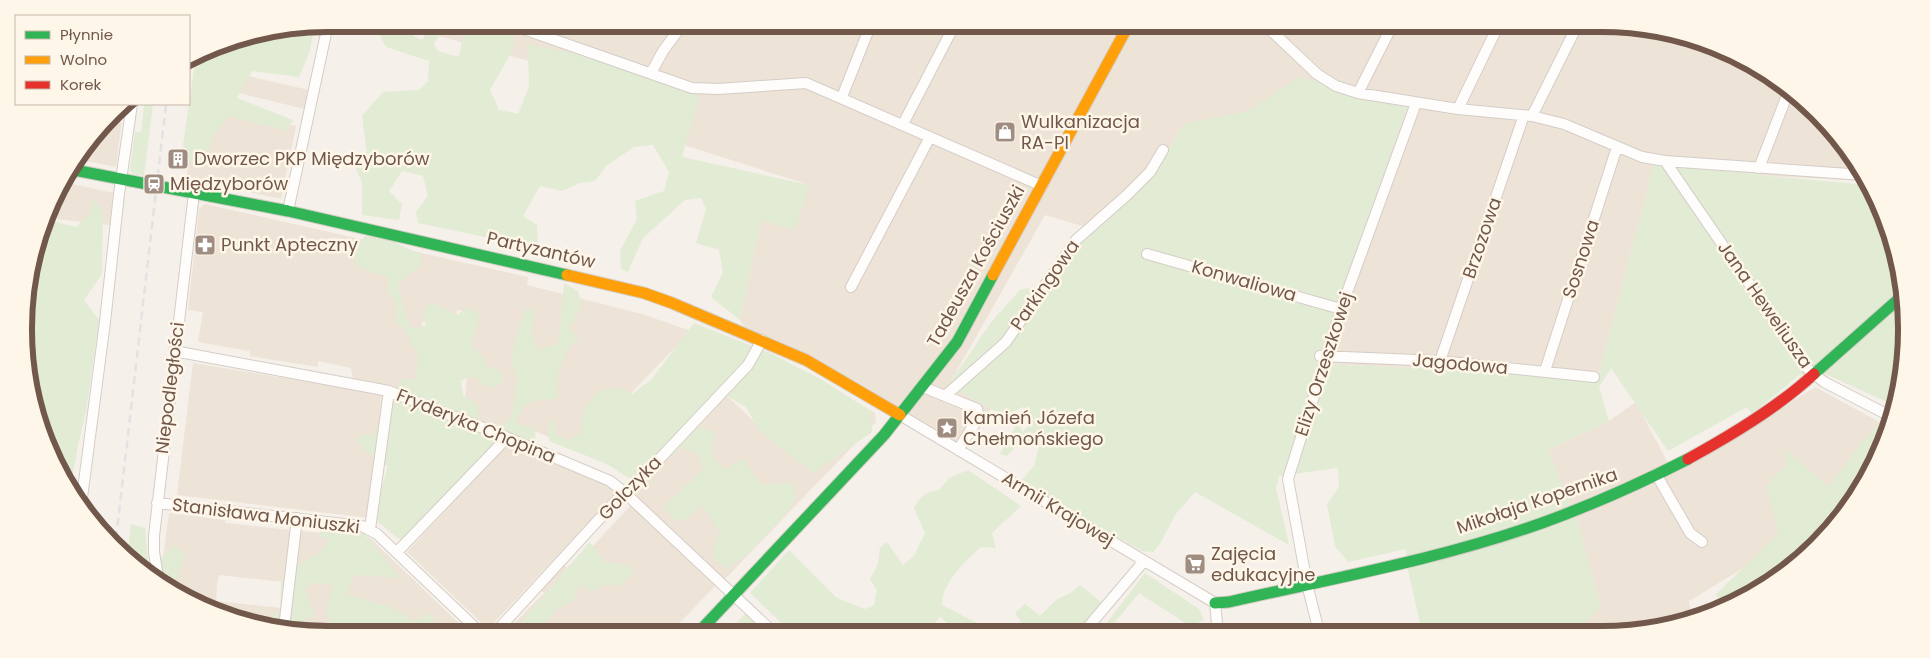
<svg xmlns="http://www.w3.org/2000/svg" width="1930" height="658" font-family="Poppins,sans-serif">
<rect width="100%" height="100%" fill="#f5f0e9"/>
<!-- residential -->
<path fill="#eee3d7" d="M395 24H1601L1680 34 1787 87 1865 176 1867 181 1768 176 1655 160 1599 375 1315 364 1407 107 1184 124 1155 173 1089 228 1045 215 951 381 947 384 991 409 962 455 878 396 760 348 740 320 761 220 809 185 684 145 689 105Z
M200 65 309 90 305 109 197 83Z
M195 103 296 126 281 199 191 179 187 176Z
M124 104 116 167 81 160Z
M64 182 113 193 110 225 57 219 61 187Z
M205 204 528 277 527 285 642 314 691 331 578 448 513 423 512 434 463 415 474 314 457 310 456 325 422 322 415 396 383 384 353 379 351 368 318 361V367L250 356V351L198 342 203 312 188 310 199 209Z
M193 363 382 394 369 518 177 495Z
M810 374 875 413 876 422 725 579 632 492 725 394 766 433 791 408Z
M1815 387 1883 424 1786 542 1689 601 1691 616 1641 632H1522L1542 620 1601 607 1578 524 1548 450 1609 421 1636 402 1673 473 1752 428Z
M507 444 610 485 617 492 488 629 407 552Z
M631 505 716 585 669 634H504L544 593 539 589 563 564 567 568 590 544 593 546Z
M169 513 225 520 226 523 290 530 284 582 219 575 217 586 216 601 282 608 279 628 250 624 166 586 169 560 163 559Z
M301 531 370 538 470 634H329L289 629Z"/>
<!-- green -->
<path fill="#e2ebd4" d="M383 24H412L413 36 422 40 432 24H446L434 43 437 51 459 57 465 24H485L513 35 515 46 490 90 499 110 518 114 529 87 528 44 581 55 699 96 682 157 809 185 795 230 761 220 740 320 711 297 723 273 719 250 696 243 706 209 701 198 685 200 643 238 628 272 621 269 620 251 637 219 635 201 664 191 669 172 653 145 634 147 606 166 595 181 580 183 562 191 540 186 523 216 537 225 538 248 418 223 416 212 428 196 423 176 402 171 389 191 402 204 399 220 362 215V183L355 166 367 152 362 116 383 92 419 90 428 81 429 61 386 47 379 34Z
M314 27 310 51 299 77 252 71 237 98 293 120 286 131 230 116 215 133 204 165 191 164 183 145 196 57 212 47Z
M1299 77 1408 105 1316 364 1599 375 1655 160 1768 176 1868 185 1904 289 1896 406 1823 373 1799 375 1752 414 1747 407 1668 451 1611 368 1599 387 1609 421 1548 450 1578 524 1601 607 1579 627 1565 632H1422L1408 570 1406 549 1348 562 1335 546 1327 504 1339 487 1338 468 1279 476 1276 488 1289 545 1195 492 1175 515 1160 544 1153 552 1142 551 1020 482 1034 466 1039 446 1031 441 1019 443 1007 456 1000 454 1017 423 1023 432 1030 424 1029 410 1023 407 1016 410 1013 417 991 409 946 384 951 381 992 321 1021 289 1052 287 1089 228 1155 173 1184 124 1249 111Z
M144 104H153L144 176 133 174 130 170 135 132H141Z
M92 198 103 211 102 274 84 300 99 320 86 412 79 441 70 488 34 408 26 289 47 220 76 227 89 215Z
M365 236 384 237 421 255 420 268 407 275 398 286 404 310 411 328 426 326 423 313 430 302 457 315 469 307 480 316 471 347 480 352 489 368 501 371 504 382 491 388 471 376 461 381 463 395 478 405 477 424 489 431 510 419 513 411 517 381 511 359 521 320 527 308 535 312 531 333 539 350 558 343 564 283 578 291 582 306 569 329 579 337 569 348 558 371 557 399 539 400 524 405 515 424 535 427 536 448 504 441 404 543 373 518 388 466 377 461 354 439 364 434 373 435 385 406 403 378 416 380 418 356 407 332 395 321 398 314 394 301 388 291 387 276 370 272 355 264 356 247Z
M694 323 772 354 822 380 869 410 872 432 813 473 759 431 746 407 727 396 696 427 715 432 712 446V457L725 469 744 459 760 484 792 483 797 497 783 517 747 555 727 568 713 559 715 545 720 532 702 505 684 520H674L663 507 703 470 699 454 681 448 661 465 643 487 607 464 549 441 548 425 555 419 556 436 571 440 581 432 583 409 598 392 619 387 632 394 651 380Z
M1880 423 1888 426 1865 482 1802 558 1736 603 1730 605 1715 595 1778 534 1767 486 1786 464 1785 449 1829 487 1863 440Z
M968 470 1021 506 992 533 996 548 981 547C966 560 941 584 942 605L996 633H960L940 617 925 633H827L815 626 808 633H792L750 593 789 550 837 598 865 609 874 605 877 590 870 579 878 564 880 547 887 542 903 565 914 556 925 533 914 508C920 496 925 492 939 490L949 478Z
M131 524 145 528 149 571 173 545 186 554 174 584 159 582 128 551Z
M321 528 364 533 400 578 354 575 346 594 393 608 413 621 428 613 436 623 423 634H334L326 614 333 585 310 583 305 590 315 616 305 618 307 631 261 625 280 611 281 582 290 569 321 552 330 540 318 536Z
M590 542 605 562 622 564 635 570 629 578 618 586 605 585 589 592 579 584 574 600 556 610 540 628 542 634H527L520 623Z
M1145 573 1199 609 1204 620 1190 626 1139 593 1106 633H1099Z
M1080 585 1102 603 1085 622 1070 633H1016L1024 626 1015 613 1025 604 1040 616 1056 600 1072 592Z
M746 613 753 618 757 625 754 633H727Z"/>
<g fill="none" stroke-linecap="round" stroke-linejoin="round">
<!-- street casing -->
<g stroke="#d4cdc7" stroke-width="12">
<path id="street" d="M509 24 692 88 718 89 806 83 1042 186
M1264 24 1317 74 1336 86 1358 93 1458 109 1532 116 1564 124 1642 157 1665 161 1864 175
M651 73 663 51 683 24
M1358 93 1393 24
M842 97 871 24
M1458 109 1499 24
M1532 116 1578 24
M903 124 955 24
M1665 161 1807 368 1824 382 1892 417
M1759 168 1789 90
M288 211 328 24
M1147 254 1341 309
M851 287 930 137
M174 351 389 391 506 437 610 481 624 492 774 633
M1320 356 1440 361 1594 377
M1440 361 1524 115
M1545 371 1617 147
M923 387 977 409 979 417 958 450
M945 396 1006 342 1076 240 1127 195 1150 172 1163 150
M900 415 1215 603 1218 633
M1656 474 1690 533 1702 542
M157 503 362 526 377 534 482 634
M81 505 105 322 119 194 132 104
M370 529 389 391
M397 552 500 445 506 437
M159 583 154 552V536L194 193
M284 628 297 518
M1319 632 1307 584 1288 479 1341 309 1416 103
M1083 633 1144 561
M494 634 624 492 632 488 748 365 762 340"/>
</g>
<!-- fast casing -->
<g stroke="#d4cdc6" stroke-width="13">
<path id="fast" d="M74 170 288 211 567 275
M1814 374 1903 295
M1215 603 1229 602C1334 578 1441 559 1542 523 1592 505 1641 483 1688 459
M697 634 884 435 957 342 993 275"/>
</g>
<!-- slow casing -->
<g stroke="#d4cdc6" stroke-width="13">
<path id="slow" d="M567 275 644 293 672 303 806 360 900 415
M993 275 1129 24"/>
</g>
<!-- jam casing -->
<g stroke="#d4cdc6" stroke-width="13">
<path id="jam" d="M1688 459C1732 435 1777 408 1814 374"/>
</g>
<!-- street -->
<use href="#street" stroke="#fefdfc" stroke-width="10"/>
<!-- fast -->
<use href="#fast" stroke="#30b455" stroke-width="11"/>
<!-- slow -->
<use href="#slow" stroke="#ff9f0a" stroke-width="11"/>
<!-- jam -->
<use href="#jam" stroke="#e5322d" stroke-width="11"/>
<!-- rail -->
<path stroke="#e4e1e4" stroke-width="2.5" stroke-dasharray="8 5" stroke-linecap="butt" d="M116 539 166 104"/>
</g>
<!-- icons -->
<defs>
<g id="shop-square" transform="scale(1.125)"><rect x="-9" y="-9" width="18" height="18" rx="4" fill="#9f8d82" stroke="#fef6e9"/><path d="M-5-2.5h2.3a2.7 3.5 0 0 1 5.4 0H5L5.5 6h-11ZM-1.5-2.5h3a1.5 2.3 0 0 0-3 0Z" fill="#fff"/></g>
<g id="building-square" transform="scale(1.125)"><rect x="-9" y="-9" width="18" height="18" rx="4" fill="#9f8d82" stroke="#fef6e9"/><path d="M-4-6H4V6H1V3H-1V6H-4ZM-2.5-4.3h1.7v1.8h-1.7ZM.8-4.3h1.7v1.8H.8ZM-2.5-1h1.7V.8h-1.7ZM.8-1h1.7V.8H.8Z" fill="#fff"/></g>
<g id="station-square" transform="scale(1.125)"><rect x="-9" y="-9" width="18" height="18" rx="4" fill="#9f8d82" stroke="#fef6e9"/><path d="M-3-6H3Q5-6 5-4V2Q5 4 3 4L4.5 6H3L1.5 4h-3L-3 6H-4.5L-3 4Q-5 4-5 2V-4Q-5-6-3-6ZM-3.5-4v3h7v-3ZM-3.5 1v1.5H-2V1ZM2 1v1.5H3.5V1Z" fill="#fff"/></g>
<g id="pharmacy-square" transform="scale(1.125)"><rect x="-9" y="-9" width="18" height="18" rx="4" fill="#9f8d82" stroke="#fef6e9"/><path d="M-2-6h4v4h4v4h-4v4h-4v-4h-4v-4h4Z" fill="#fff"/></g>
<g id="sight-square" transform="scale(1.125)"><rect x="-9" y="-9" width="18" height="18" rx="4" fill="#9f8d82" stroke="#fef6e9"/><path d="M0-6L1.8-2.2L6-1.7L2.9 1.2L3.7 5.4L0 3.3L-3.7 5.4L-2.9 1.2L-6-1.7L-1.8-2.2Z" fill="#fff"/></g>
<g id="supermarket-square" transform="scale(1.125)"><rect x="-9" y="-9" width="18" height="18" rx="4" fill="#9f8d82" stroke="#fef6e9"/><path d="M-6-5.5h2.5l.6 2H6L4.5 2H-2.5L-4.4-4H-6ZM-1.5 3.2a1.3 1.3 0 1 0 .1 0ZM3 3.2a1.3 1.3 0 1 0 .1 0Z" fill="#fff"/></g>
</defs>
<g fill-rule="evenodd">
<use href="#shop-square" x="1005" y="132"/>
<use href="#building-square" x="178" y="159"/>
<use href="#station-square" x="154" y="184"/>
<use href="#pharmacy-square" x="205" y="245"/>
<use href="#sight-square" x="947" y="428"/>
<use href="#supermarket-square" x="1195" y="564"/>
</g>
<g text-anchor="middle" stroke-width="5" stroke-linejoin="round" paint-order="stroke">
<!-- poi labels -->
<g font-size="18" fill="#71584b" stroke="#fef6e9" text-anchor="start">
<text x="1021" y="128">Wulkanizacja<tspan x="1021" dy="21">RA-PI</tspan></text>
<text x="194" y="165">Dworzec PKP Międzyborów</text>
<text x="170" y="190">Międzyborów</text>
<text x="221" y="251">Punkt Apteczny</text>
<text x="963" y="424">Kamień Józefa<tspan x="963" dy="21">Chełmońskiego</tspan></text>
<text x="1211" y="560">Zajęcia<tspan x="1211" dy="21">edukacyjne</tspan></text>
</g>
<!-- street labels -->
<g font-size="18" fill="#71584b" stroke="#fef6e9">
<text transform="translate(1482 238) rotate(-71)" y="6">Brzozowa</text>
<text transform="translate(541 250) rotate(13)" y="6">Partyzantów</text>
<text transform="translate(1581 259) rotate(-72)" y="6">Sosnowa</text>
<text transform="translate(976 266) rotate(-61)" y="6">Tadeusza Kościuszki</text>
<text transform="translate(1244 281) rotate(16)" y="6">Konwaliowa</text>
<text transform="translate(1045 285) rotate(-55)" y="6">Parkingowa</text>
<text transform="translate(1765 305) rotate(55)" y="6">Jana Heweliusza</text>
<text transform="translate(1324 364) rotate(-72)" y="6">Elizy Orzeszkowej</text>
<text transform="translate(1460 364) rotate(5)" y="6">Jagodowa</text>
<text transform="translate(170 388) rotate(-83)" y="6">Niepodległości</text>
<text transform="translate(476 426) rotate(22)" y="6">Fryderyka Chopina</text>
<text transform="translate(630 488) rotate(-46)" y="6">Golczyka</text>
<text transform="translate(1537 501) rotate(-19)" y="6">Mikołaja Kopernika</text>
<text transform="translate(1058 509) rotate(31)" y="6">Armii Krajowej</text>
<text transform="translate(266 516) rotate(7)" y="6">Stanisława Moniuszki</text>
</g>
</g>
<!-- crop -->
<path d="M0 0H1930V658H0ZM328 32H1602A296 296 0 0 1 1898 328V330A296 296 0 0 1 1602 626H328A296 296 0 0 1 32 330V328A296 296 0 0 1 328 32Z" fill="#fef6e9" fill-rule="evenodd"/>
<path fill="none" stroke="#71584b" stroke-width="6" d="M328 32H1602A296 296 0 0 1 1898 328V330A296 296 0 0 1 1602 626H328A296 296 0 0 1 32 330V328A296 296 0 0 1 328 32Z"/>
<!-- legend -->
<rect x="15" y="15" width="175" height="90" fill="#fef6e9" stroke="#c6b7aa"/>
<rect x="25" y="31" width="25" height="8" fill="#30b455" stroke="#c6b7aa"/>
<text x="60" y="40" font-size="15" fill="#71584b">Płynnie</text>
<rect x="25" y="56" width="25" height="8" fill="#ff9f0a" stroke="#c6b7aa"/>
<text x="60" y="65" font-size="15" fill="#71584b">Wolno</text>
<rect x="25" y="81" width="25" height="8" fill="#e5322d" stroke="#c6b7aa"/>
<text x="60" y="90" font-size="15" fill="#71584b">Korek</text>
</svg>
